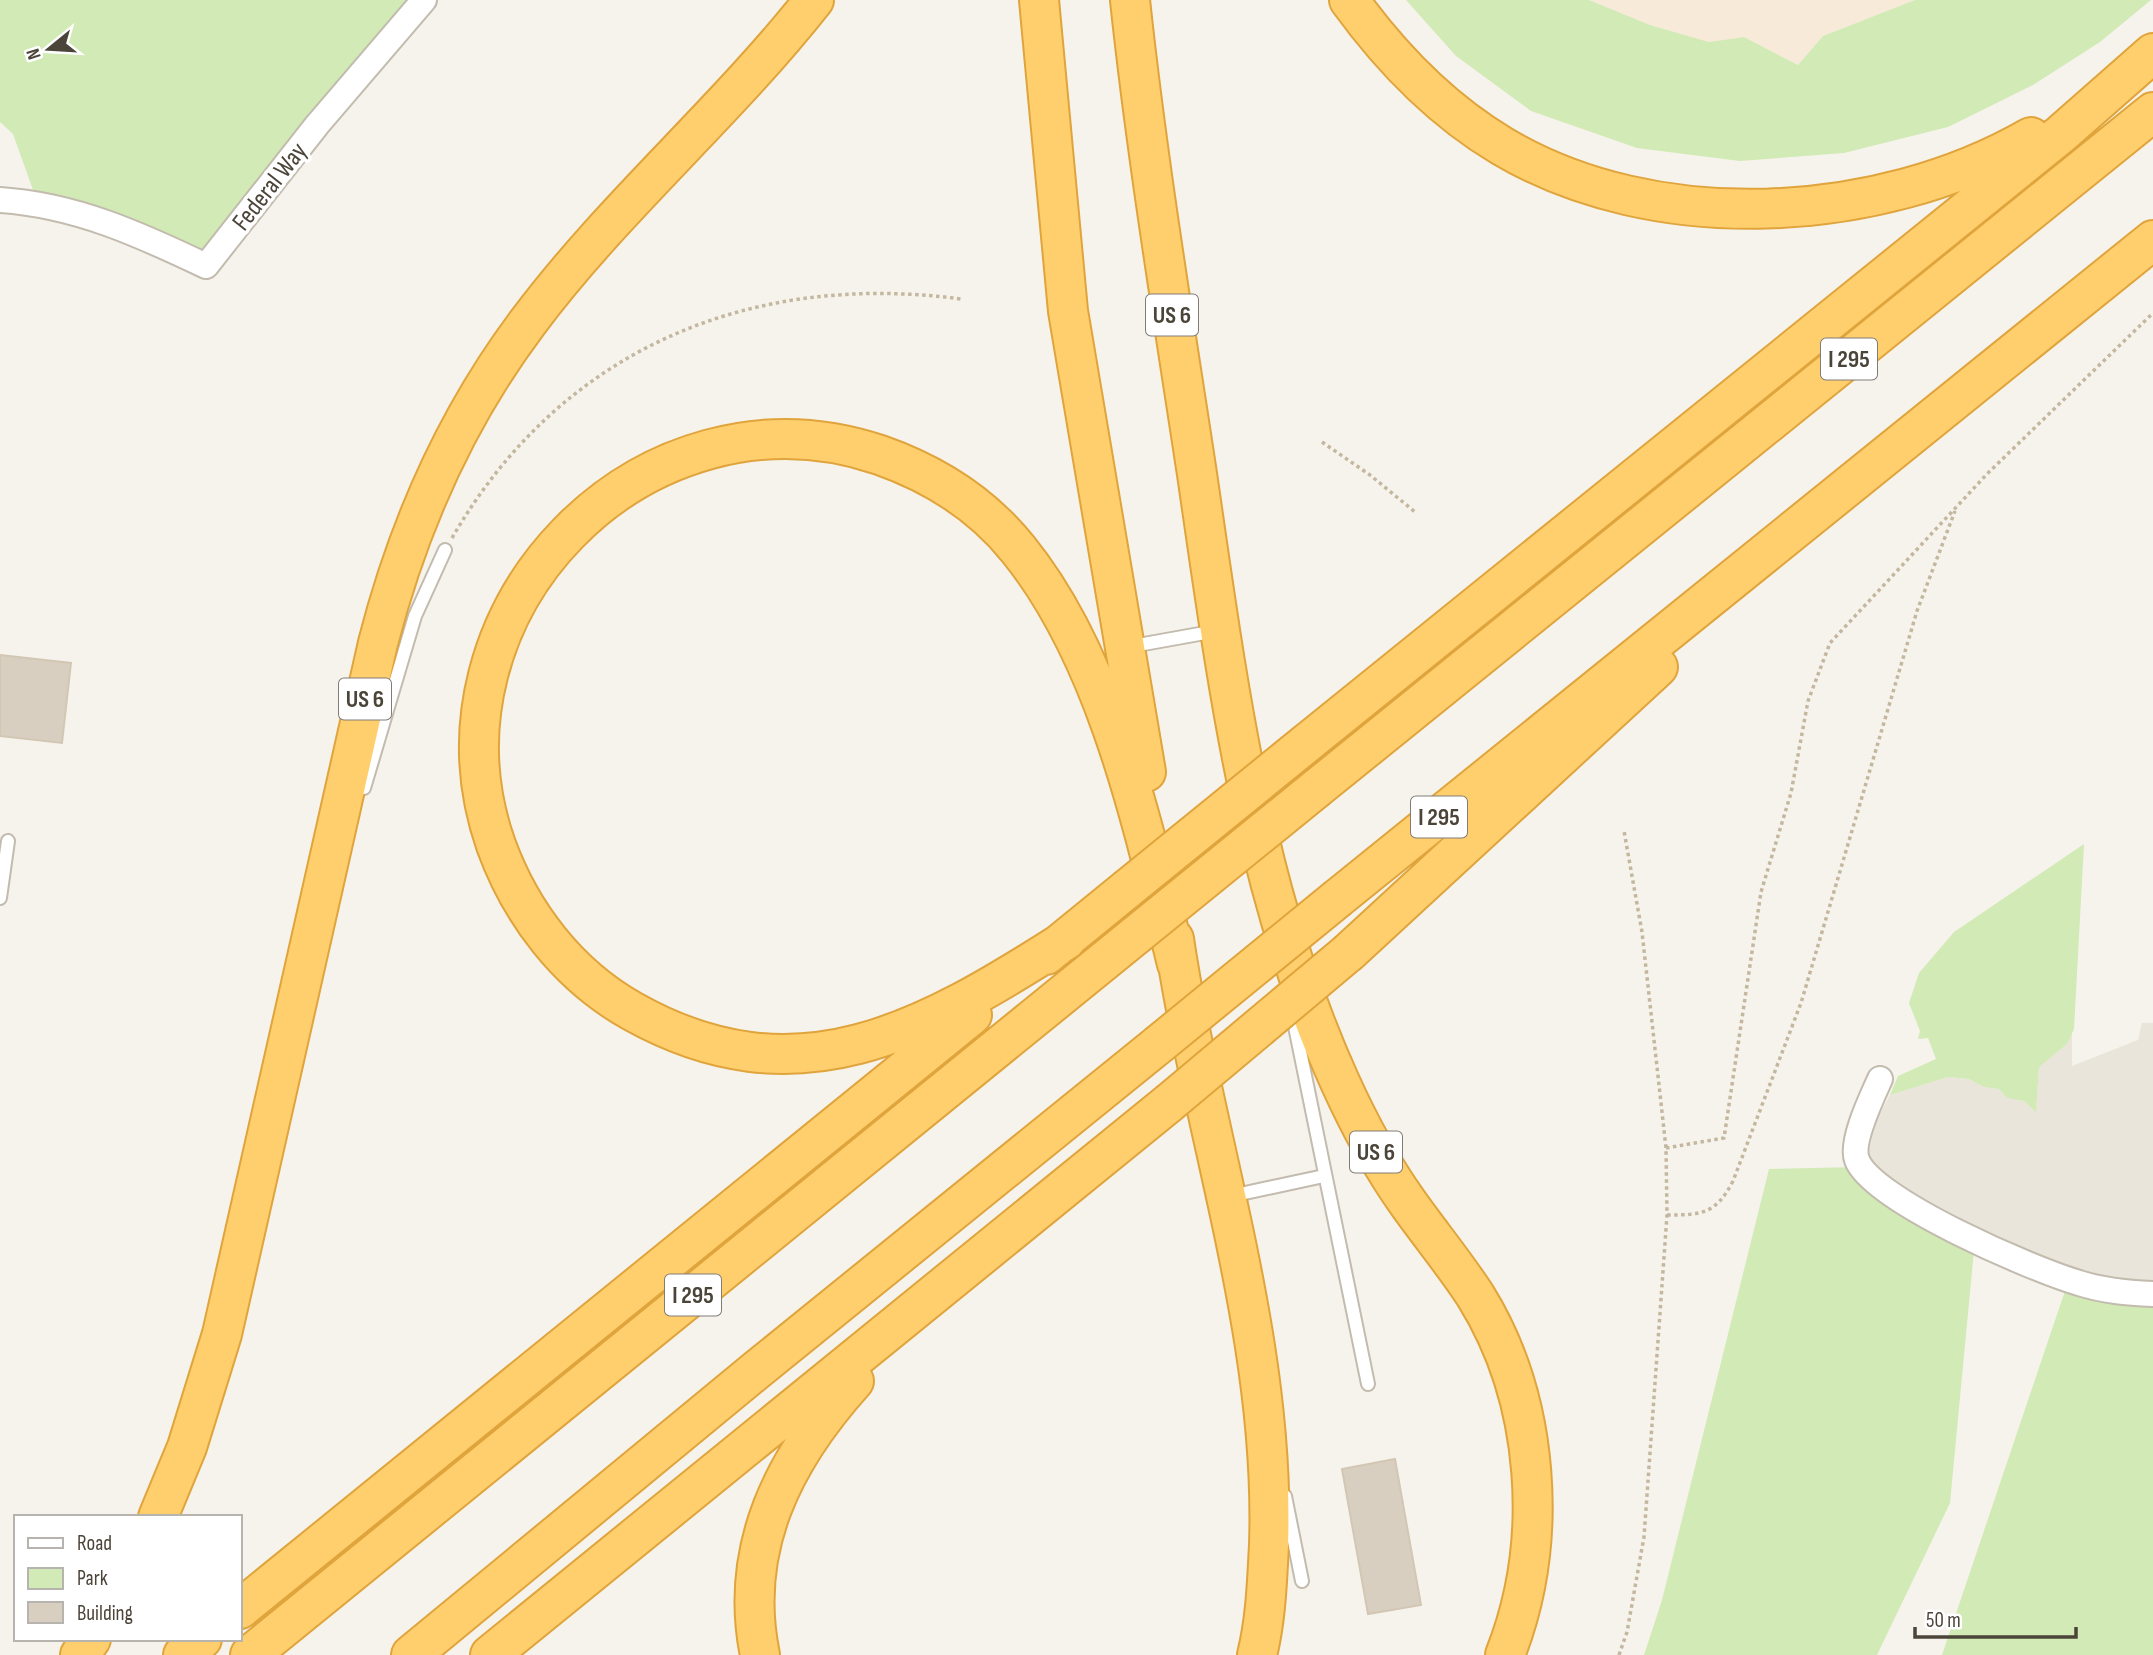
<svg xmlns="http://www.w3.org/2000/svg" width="2153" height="1655" font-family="'Sofia Sans Condensed',sans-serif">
<rect width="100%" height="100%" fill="#f6f3ec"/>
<!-- residential -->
<path fill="#eae5da" d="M2142 1023H2153V1291L2112 1292 1868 1179 1859 1152 1890 1095 1948 1077 1969 1079 1984 1087 1999 1089 2007 1098 2024 1101 2036 1111 2039 1066 2067 1044 2072 1029V1066L2138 1040Z"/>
<!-- commercial -->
<path fill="#f7ead8" d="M1589 0H1915L1823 36 1798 65 1744 37 1709 42 1650 25Z"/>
<!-- green -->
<path fill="#d2eab5" d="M0 0H421L206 260 38 204 13 134 0 122Z
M1406 0H1589L1650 25 1709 42 1744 37 1798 65 1823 36 1915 0H2151L2100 42 2033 85 1948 127 1844 153 1740 161 1637 148 1531 111 1456 56Z
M2084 844 2074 1029 2067 1044 2039 1067 2036 1112 2024 1101 2007 1098 1999 1089 1984 1087 1969 1079 1948 1077 1890 1095 1898 1076 1936 1059 1928 1038 1918 1039 1920 1031 1909 1003 1919 973 1954 932Z
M1858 1167 1974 1250 1950 1503 1877 1655H1644L1662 1600 1769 1169Z
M2069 1279 2153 1291V1655H1942Z"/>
<!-- building -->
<path fill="#d8cfc1" stroke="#d3c7b4" stroke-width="2" d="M0 655 71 663 62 743 0 736Z
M1395 1459 1421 1605 1368 1614 1342 1469Z"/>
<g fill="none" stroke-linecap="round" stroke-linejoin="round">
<!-- lane casing -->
<g stroke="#c2bbae" stroke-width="16">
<path id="lane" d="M1127 647 1216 631
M364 788 415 616 445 550
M0 898 8 841
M1291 1007 1368 1384
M1231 1196 1324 1176
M1285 1496 1302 1581"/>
</g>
<!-- street casing -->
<g stroke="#c2bbae" stroke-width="28">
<path id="street" d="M0 200C75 205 139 234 206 266L317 125 424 0
M1880 1079C1872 1097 1850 1142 1857 1160 1873 1201 2034 1270 2079 1283 2104 1291 2127 1293 2153 1294"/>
</g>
<!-- highway casing -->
<g stroke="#e0a43c" stroke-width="42">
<path id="highway" d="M1039 0 1068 311 1146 772
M1130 0C1147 159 1173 316 1197 474 1227 680 1253 891 1340 1082 1359 1124 1381 1165 1408 1203 1430 1234 1454 1263 1475 1295 1540 1399 1550 1541 1505 1655
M1349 0C1391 58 1440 109 1502 146 1655 237 1878 225 2031 137
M1308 742 2061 134 2153 53
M1317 788 2153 112
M1338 898 2153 240
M1174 939C1204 1140 1276 1339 1269 1545 1267 1581 1266 1619 1257 1655
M1066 940C925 1030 797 1104 632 1011 568 975 521 914 496 845 414 612 644 375 880 455 934 474 981 503 1018 549 1108 660 1143 827 1177 964
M1349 952 1658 667
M1046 955 1127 889
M158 1517 187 1447 222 1334 378 643C408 526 455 419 528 322 614 207 725 113 814 0
M240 1609 972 1015
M80 1655 91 1639
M183 1655 202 1639
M250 1655 1136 935
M411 1655 759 1368 1158 1045
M490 1655 1169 1103
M760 1655C738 1548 784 1459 854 1381"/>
</g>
<!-- path -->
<path stroke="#c4b79f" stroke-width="3.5" stroke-dasharray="3.5 3.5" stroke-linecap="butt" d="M1322 442 1370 475 1415 512
M452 538C561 349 750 271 961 299
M1666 1148 1724 1138 1761 892 1791 793 1808 701 1830 643 1987 474 2153 313
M1667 1215C1702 1215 1716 1214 1733 1181L1801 1003 1917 611 1955 511
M1619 1655 1627 1632 1644 1537 1667 1215 1666 1148 1642 932 1624 831"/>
<!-- lane -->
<use href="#lane" stroke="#fff" stroke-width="12"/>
<!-- street -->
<use href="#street" stroke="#fff" stroke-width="24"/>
<!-- highway -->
<use href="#highway" stroke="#ffcf6e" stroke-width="38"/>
<!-- highway-bridge casing -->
<g stroke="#e0a43c" stroke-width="42" stroke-linecap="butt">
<path id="highway-bridge" d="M1127 889 1308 742
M1136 935 1317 788
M1158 1045 1338 898
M1169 1103 1349 952"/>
</g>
<!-- highway-bridge -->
<use href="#highway-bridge" stroke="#ffcf6e" stroke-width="38"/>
</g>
<g text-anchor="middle" stroke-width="7" stroke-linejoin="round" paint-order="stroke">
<!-- shield labels -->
<g fill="#fff" stroke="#817c74" stroke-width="2">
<rect x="1146" y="294.5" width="52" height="41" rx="5"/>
<rect x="1821" y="338.5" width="56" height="41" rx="5"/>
<rect x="339" y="678.5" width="52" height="41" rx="5"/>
<rect x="1411" y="796.5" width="56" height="41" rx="5"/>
<rect x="1350" y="1131.5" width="52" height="41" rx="5"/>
<rect x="665" y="1274.5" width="56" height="41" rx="5"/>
</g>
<g font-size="24" font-weight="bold" fill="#4b4439">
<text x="1172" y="323">US 6</text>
<text x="1849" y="367">I 295</text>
<text x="365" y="707">US 6</text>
<text x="1439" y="825">I 295</text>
<text x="1376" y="1160">US 6</text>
<text x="693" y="1303">I 295</text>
</g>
<!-- street labels -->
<g font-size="26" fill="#4b4439" stroke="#fff">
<text transform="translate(269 186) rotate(-52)" y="9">Federal Way</text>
</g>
</g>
<!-- legend -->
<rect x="14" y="1515" width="228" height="126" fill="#ffffff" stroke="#b7b4b0" stroke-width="2"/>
<rect x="28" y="1538" width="35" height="10" fill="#ffffff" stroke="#b7b4b0" stroke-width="2"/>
<text x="77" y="1550" font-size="21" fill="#4b4439">Road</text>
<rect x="28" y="1568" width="35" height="21" fill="#d2eab5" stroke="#b7b4b0" stroke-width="2"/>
<text x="77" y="1585" font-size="21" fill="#4b4439">Park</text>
<rect x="28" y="1602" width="35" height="21" fill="#d8cfc1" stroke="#b7b4b0" stroke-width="2"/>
<text x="77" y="1620" font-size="21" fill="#4b4439">Building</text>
<!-- north arrow -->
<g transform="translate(49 49) rotate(252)" stroke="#ffffff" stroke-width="5" paint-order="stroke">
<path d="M0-5L12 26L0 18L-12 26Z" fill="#4b4439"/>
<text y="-10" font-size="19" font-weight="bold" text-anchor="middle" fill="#4b4439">N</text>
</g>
<!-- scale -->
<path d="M1915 1627v10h161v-10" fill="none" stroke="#4b4439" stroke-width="3.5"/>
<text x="1926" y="1627" font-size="21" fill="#4b4439" stroke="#ffffff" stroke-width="5" paint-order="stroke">50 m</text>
</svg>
